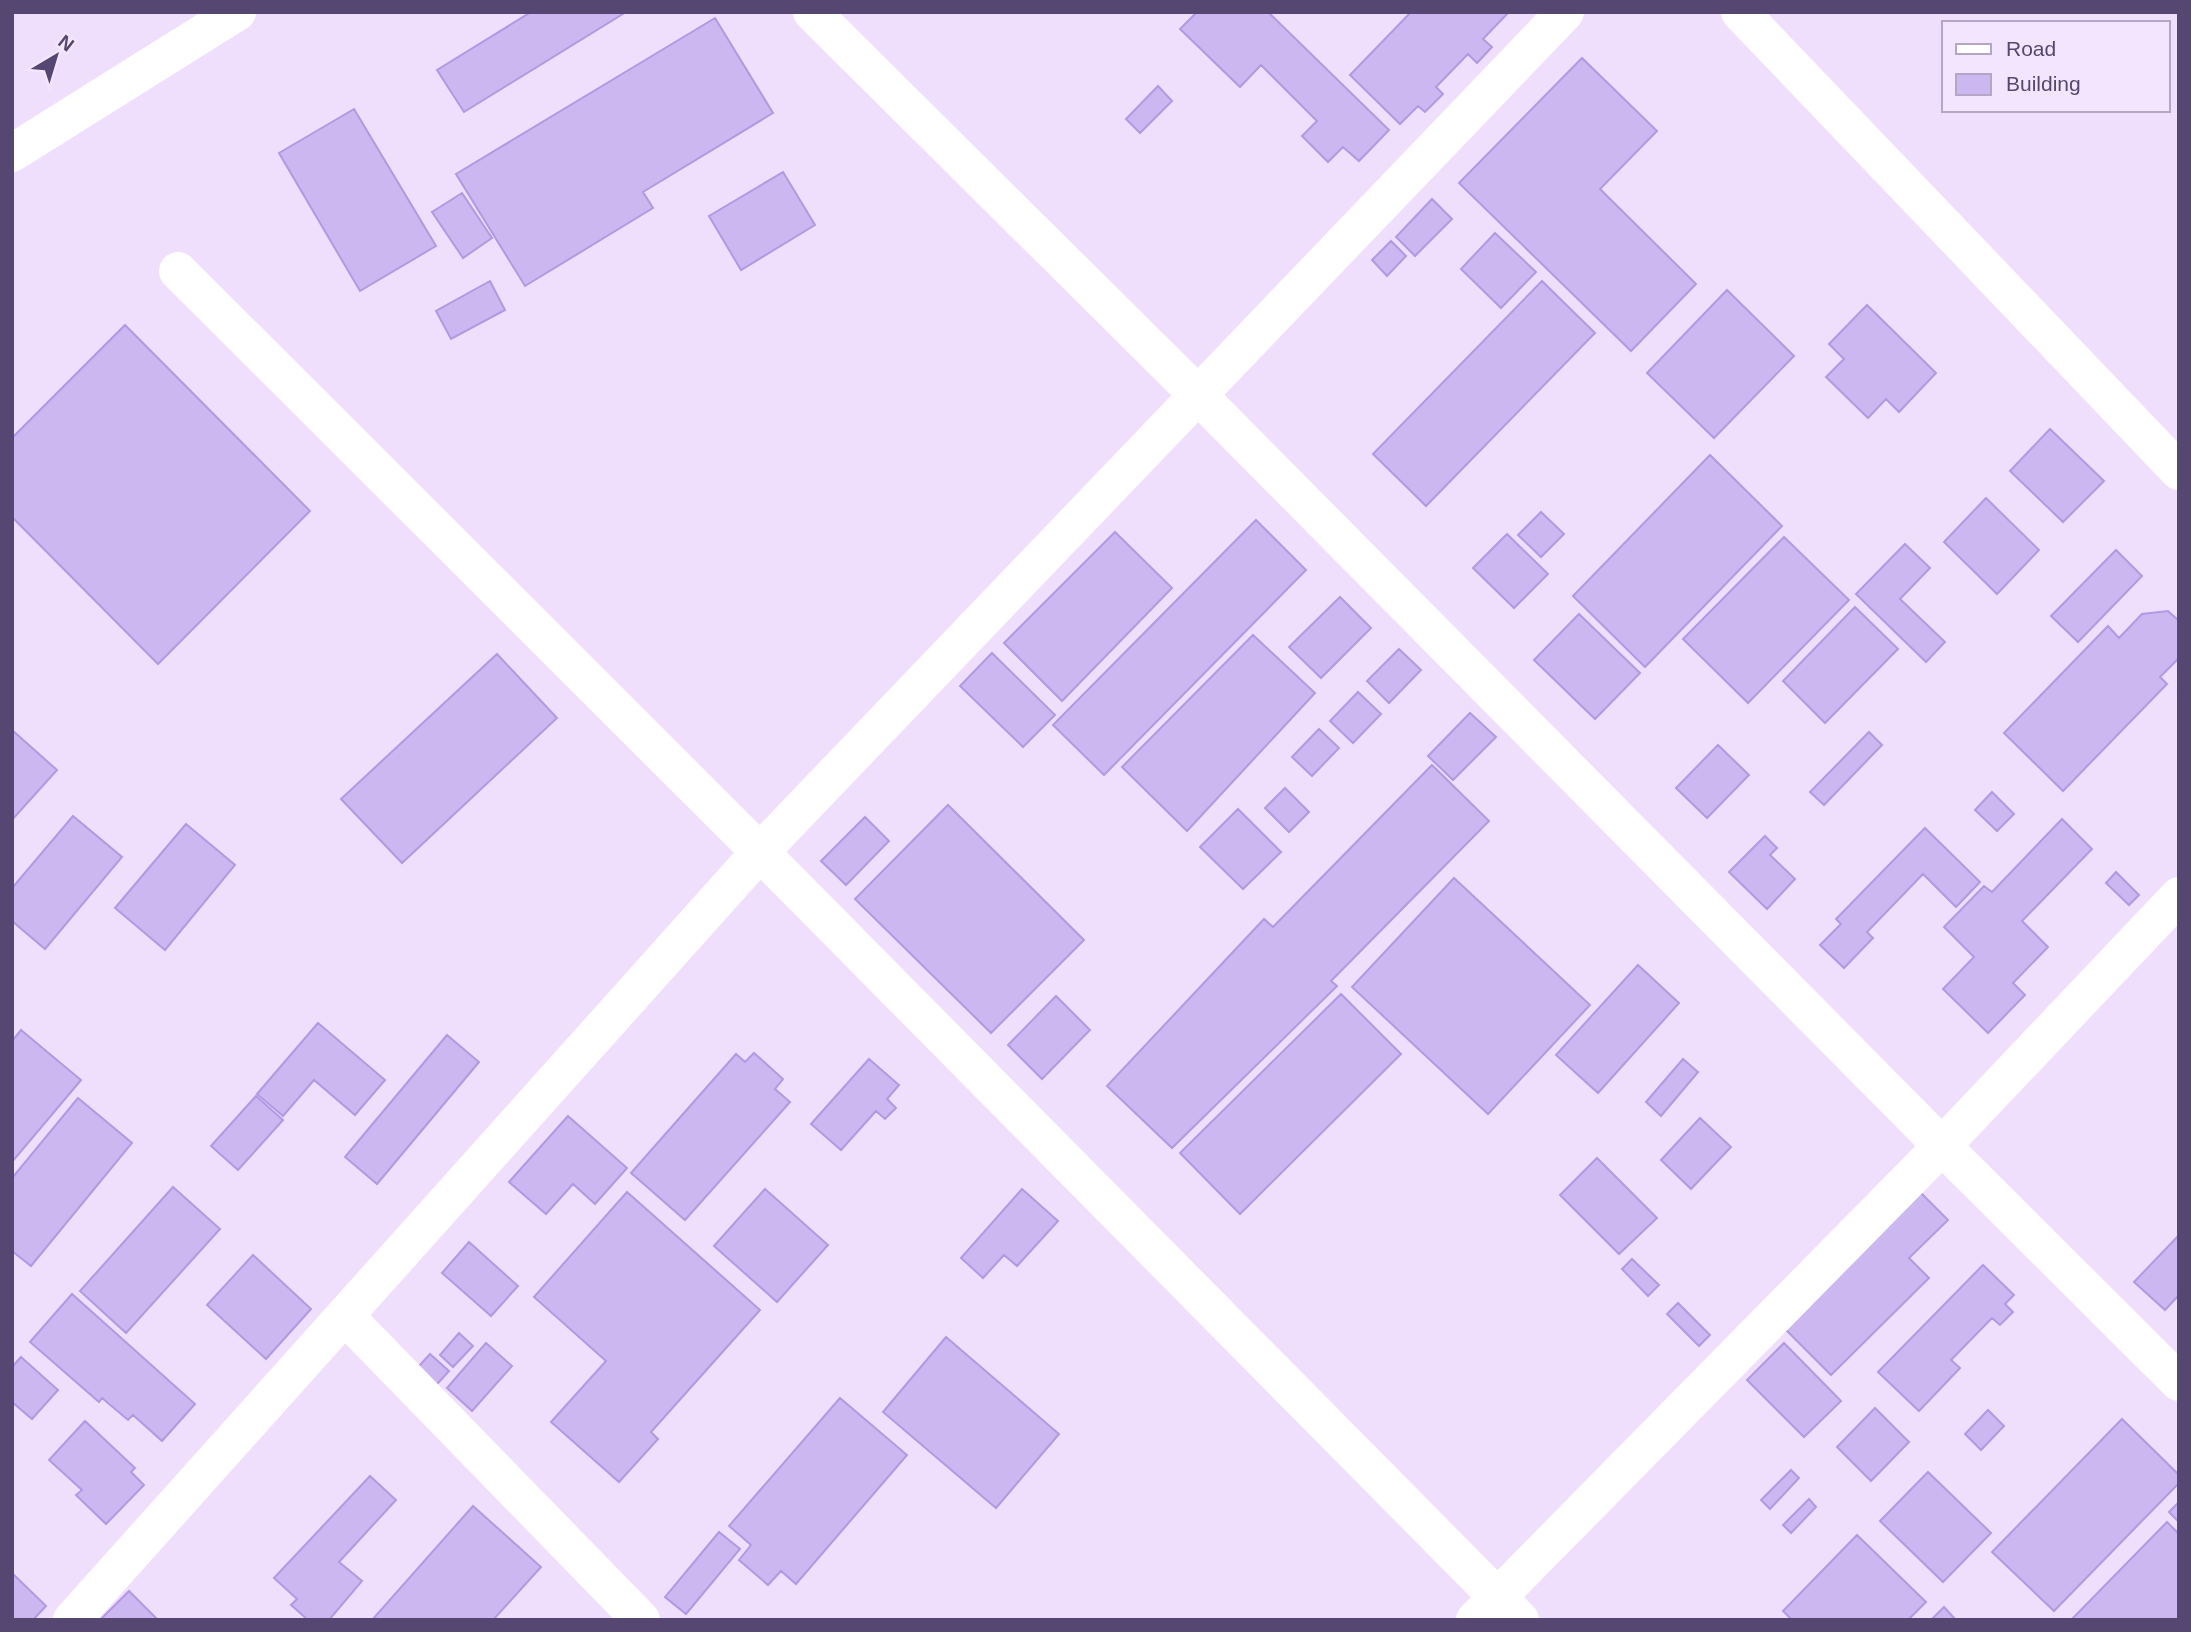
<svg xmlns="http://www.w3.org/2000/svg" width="2191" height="1632" font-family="Helvetica,sans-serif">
<rect width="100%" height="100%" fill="#f0dffc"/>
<!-- building -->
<path fill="#cdb7f1" stroke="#b398e3" stroke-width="2" d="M531 12H626L464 112 437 70Z
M1197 12H1268L1389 130 1359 161 1343 147 1328 162 1302 136 1317 121 1261 65 1240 87 1180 29Z
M1411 12H1509L1483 39 1492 47 1477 63 1468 54 1436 87 1443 94 1425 112 1418 106 1400 124 1350 75Z
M715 18 773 113 643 192 653 208 525 286 456 174Z
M1582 58 1657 131 1600 189 1696 284 1631 351 1459 183Z
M1158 86 1172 101 1140 133 1126 119Z
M354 109 436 246 360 291 279 153Z
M783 172 815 225 741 270 709 216Z
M462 193 492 238 463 258 432 212Z
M1432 199 1452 219 1415 256 1396 237Z
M1495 233 1536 272 1501 308 1461 269Z
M1391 241 1406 256 1387 276 1372 260Z
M490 281 505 310 451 339 436 311Z
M1542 281 1595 333 1426 506 1373 454Z
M1727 290 1794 356 1714 438 1647 373Z
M1867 305 1936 373 1899 412 1886 399 1868 418 1826 377 1844 359 1829 344Z
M125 325 310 511 158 664 12 517V438Z
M2050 429 2104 481 2063 522 2010 471Z
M1710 455 1782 526 1645 667 1573 596Z
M1986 498 2039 550 1997 594 1944 542Z
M1541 512 1564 534 1541 557 1518 535Z
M1256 520 1306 570 1104 775 1053 725Z
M1115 532 1172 588 1062 701 1004 643Z
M1507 534 1548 574 1514 608 1473 568Z
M1784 537 1849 600 1748 703 1683 639Z
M1905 544 1930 568 1900 599 1945 642 1926 662 1856 594Z
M2116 550 2142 576 2078 642 2051 616Z
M1340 597 1371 628 1321 678 1289 647Z
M1855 607 1898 649 1825 723 1783 681Z
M2168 611 2179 621V658L2160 677 2167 684 2063 791 2004 733 2108 626 2119 638 2142 614Z
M1579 614 1640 673 1595 719 1534 660Z
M1253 635 1315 693 1187 831 1122 767Z
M1399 649 1421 670 1389 703 1367 681Z
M992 653 1055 715 1023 747 960 686Z
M497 654 557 718 402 863 341 799Z
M1358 692 1381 714 1353 743 1330 721Z
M1470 713 1496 737 1453 780 1428 756Z
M1319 729 1339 748 1312 776 1292 757Z
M12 730 57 770 12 820Z
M1869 732 1882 745 1824 805 1810 792Z
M1718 745 1749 775 1707 818 1676 788Z
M1432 765 1489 821 1331 981 1337 986 1172 1148 1107 1086 1264 919 1273 927Z
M1285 788 1309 812 1289 832 1265 808Z
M1992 792 2014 814 1997 831 1975 810Z
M948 805 1084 940 991 1033 855 899Z
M1238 809 1281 852 1243 889 1200 847Z
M73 816 122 857 45 949 12 921V888Z
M865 817 889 841 846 885 821 861Z
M2062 819 2092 849 2022 921 2048 947 2013 983 2025 995 1988 1033 1943 989 1974 957 1944 927 1984 886 1992 892Z
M186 824 235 865 165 950 115 908Z
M1925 828 1980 882 1956 907 1923 874 1867 932 1873 938 1844 968 1820 945 1841 924 1836 919Z
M1765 836 1777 848 1770 855 1795 879 1767 909 1729 872Z
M2116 872 2139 895 2129 905 2106 883Z
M1454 878 1590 1005 1488 1114 1352 987Z
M1638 965 1679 1003 1598 1093 1556 1055Z
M1341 994 1401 1054 1240 1214 1180 1153Z
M1056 996 1090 1030 1042 1079 1008 1045Z
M318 1023 385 1080 355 1115 314 1080 283 1116 257 1094Z
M21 1030 81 1080 12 1162V1041Z
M447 1035 479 1062 377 1184 345 1157Z
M754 1053 783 1079 775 1089 790 1102 685 1220 631 1173 736 1054 745 1062Z
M869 1059 899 1085 887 1099 896 1108 885 1119 876 1111 841 1150 811 1124Z
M1683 1059 1698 1072 1661 1116 1646 1102Z
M256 1096 283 1120 238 1170 211 1146Z
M78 1098 132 1143 31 1266 12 1251V1178Z
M568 1116 627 1168 595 1204 573 1184 546 1214 509 1182Z
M1700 1118 1731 1147 1691 1189 1661 1160Z
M1597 1158 1657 1218 1619 1254 1560 1195Z
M173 1187 220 1229 126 1333 80 1291Z
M765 1189 828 1245 777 1302 714 1246Z
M1022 1189 1058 1221 1017 1266 1004 1255 983 1278 961 1258Z
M627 1192 760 1310 651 1432 658 1439 619 1482 551 1422 606 1361 534 1297Z
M1920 1192 1948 1220 1909 1258 1929 1278 1831 1375 1784 1328Z
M2179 1235V1295L2165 1310 2134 1282Z
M469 1242 518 1286 491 1316 442 1273Z
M253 1255 311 1309 266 1359 207 1305Z
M1632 1259 1659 1285 1648 1296 1622 1269Z
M1983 1265 2014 1295 2005 1304 2013 1312 2000 1325 1992 1318 1951 1360 1960 1368 1919 1411 1878 1372Z
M72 1294 195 1404 162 1441 133 1415 128 1420 102 1398 99 1402 30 1342Z
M1678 1303 1710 1335 1699 1346 1667 1314Z
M459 1333 473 1346 453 1367 440 1355Z
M946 1337 1059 1434 996 1508 883 1412Z
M486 1343 512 1366 472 1411 447 1388Z
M1784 1343 1841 1401 1804 1437 1747 1380Z
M430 1354 449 1371 429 1393 410 1376Z
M21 1357 58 1390 32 1419 12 1402V1367Z
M840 1398 907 1455 796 1584 781 1571 768 1585 739 1560 751 1545 729 1526Z
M1875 1408 1909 1442 1871 1481 1837 1447Z
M1988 1410 2004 1426 1981 1450 1965 1434Z
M2122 1419 2179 1475V1483L2054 1611 1992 1552Z
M85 1421 135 1468 131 1472 144 1485 106 1524 76 1495 82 1490 49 1460Z
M1791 1470 1799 1478 1770 1509 1761 1500Z
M1928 1472 1991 1533 1943 1582 1880 1521Z
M370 1476 396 1500 339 1562 362 1581 329 1620H308L291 1605 297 1599 274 1578Z
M1809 1499 1816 1507 1791 1533 1783 1525Z
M2179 1502V1522L2169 1512Z
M473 1506 541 1567 493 1620H372Z
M2167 1522 2179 1534V1620H2071Z
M719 1532 740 1549 686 1614 665 1597Z
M1857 1535 1926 1602 1908 1620H1792L1783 1611Z
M12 1573 46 1606 33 1620H12Z
M129 1591 158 1620H100Z
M1944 1607 1956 1620H1931Z"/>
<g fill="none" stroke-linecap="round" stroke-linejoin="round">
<!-- street -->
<path stroke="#fff" stroke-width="38" d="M812 12 1197 394 1942 1146
M1740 12 2179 471
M12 153 237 12
M178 271 760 852 1520 1620
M346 1317 641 1620
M72 1620 760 852 1565 12
M1475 1620 1942 1146 2179 896"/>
<!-- secondary -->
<path stroke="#fff" stroke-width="38" d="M1942 1146 2179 1382"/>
</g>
<!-- border -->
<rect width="2191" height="1632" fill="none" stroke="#564772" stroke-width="28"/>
<!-- legend -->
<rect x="1942" y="21" width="228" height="91" fill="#f4e5ff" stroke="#b5a6c7" stroke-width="2"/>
<rect x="1956" y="44" width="35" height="10" fill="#ffffff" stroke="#b5a6c7" stroke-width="2"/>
<text x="2006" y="56" font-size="21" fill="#564772">Road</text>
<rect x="1956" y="74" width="35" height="21" fill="#cdb7f1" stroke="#b5a6c7" stroke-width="2"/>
<text x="2006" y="91" font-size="21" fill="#564772">Building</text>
<!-- north arrow -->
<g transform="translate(56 56) rotate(38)" stroke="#f4e5ff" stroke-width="5" paint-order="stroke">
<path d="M0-5L12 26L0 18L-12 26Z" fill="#564772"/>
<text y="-10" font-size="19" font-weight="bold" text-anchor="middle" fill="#564772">N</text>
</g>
</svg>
